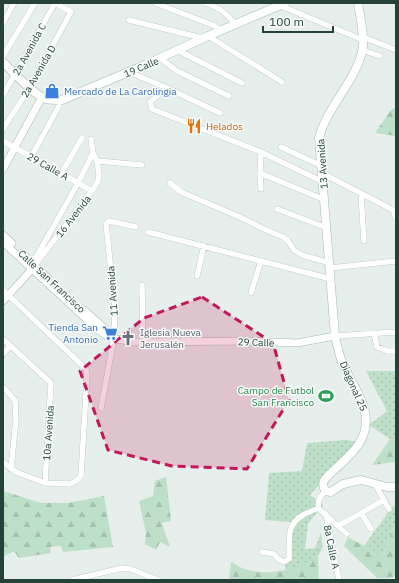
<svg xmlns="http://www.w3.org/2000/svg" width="399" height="583" font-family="'IBM Plex Sans',sans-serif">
<defs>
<pattern id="grass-dots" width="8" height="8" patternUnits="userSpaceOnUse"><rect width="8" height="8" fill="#bfe0c8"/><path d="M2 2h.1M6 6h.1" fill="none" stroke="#a4c1ad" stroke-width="1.8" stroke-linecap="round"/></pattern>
<pattern id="forest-firs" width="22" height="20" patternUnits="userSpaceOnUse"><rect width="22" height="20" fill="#bfe0c8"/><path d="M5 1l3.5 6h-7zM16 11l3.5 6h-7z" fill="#a4c1ad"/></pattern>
</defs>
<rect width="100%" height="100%" fill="#e6efeb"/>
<!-- grass -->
<path fill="url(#grass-dots)" d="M366 371H396V440L390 439 369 425 387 411Z
M346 440 357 442 310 495 323 505 308 524 305 549 315 548 321 533C321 537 323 544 322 548 318 563 297 567 285 570L290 522 265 520 269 473 302 471 307 443Z
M396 506V522L383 554 374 555 364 546 392 507Z"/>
<!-- forest -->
<path fill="url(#forest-firs)" d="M396 107V136L375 133 391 110Z
M390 439 396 440V462L372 465Z
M166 477 171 521 162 523 170 547 160 542 156 550 145 544 146 533 139 501 153 496 155 481Z
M3 491 41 503H68L104 496 113 547 63 552 61 546 50 547 51 553 19 558 14 551 3 557Z
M396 522V576L390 578H377L344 546 348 537 364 546 374 555 383 554Z
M318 556 319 580H229L231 562C237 565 242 569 248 570 273 576 297 569 318 556Z"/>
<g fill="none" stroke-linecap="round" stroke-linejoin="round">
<!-- minor casing -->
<g stroke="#a8b8b2" stroke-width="6">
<path id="minor" d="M155 3 215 26 221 31
M205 3C220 8 225 12 235 24
M279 4 286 8 363 40
M129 20 202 38
M3 23 14 3
M208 36 282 82
M363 37 396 50
M177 50 242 83
M362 50 380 56
M3 56 35 3
M160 58 177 71 229 96
M129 72 167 88 220 113
M167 88 150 102 152 109 261 152 323 182
M3 95 55 3
M3 129 30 87 71 12 55 3
M3 141 92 191
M281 147 322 166
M261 152 260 173 261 189
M31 157 59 106
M97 161 142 165
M260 173 325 200
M322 173 393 210 396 218
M61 174 82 138
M170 183 181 192 240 217 266 230 283 237 288 241 294 250 302 255 330 263
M361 194 364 241
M277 209 327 228
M148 232 331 279
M34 261 78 183 93 153
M35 265 92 191 98 181 99 175 97 161 93 153 91 139
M330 268 396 261
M197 276 204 246
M142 285 143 342
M3 290 86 369 87 376 81 476 76 481 70 484 45 483 16 472 3 462
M251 293 261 261
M374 333 377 347 388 351H396
M335 336 396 332
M3 339 51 383 45 483
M3 354 10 346
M3 387 15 400 16 419 11 469
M101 408 114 338 115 309 106 224 109 221 136 227
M375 484 389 509
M318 508 347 534
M361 513 371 529
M326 514 339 580
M338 526 384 500
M262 552 274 554 278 559 284 562 289 559C290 542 285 525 303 515 308 512 313 511 318 508L319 499 325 491
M72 580 122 568 131 569 158 580"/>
</g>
<!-- tertiary casing -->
<g stroke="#a8b8b2" stroke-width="8">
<path id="tertiary" d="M3 169 42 97
M3 235 12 243
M3 242 97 329 110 338 134 342 245 341 297 343 335 336
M22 253 48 278
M3 301 34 267
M84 310 111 334"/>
</g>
<!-- secondary casing -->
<g stroke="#a4bbb3" stroke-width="9">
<path id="secondary" d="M358 3C360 17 364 32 363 46 359 78 327 106 319 138L335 336C337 345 339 354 342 362 353 388 377 413 360 442 352 456 337 466 326 478 322 482 323 486 325 491L331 492 343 484 361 480 387 487H396
M3 62C13 72 34 95 46 99 51 100 57 100 62 100L147 64 208 36 285 3"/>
</g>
<!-- minor -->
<use href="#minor" stroke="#fff" stroke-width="5.5"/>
<!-- tertiary -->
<use href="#tertiary" stroke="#fff" stroke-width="7"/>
<!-- secondary -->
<use href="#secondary" stroke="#fff" stroke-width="8"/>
</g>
<!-- marked area -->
<path fill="#c2185b" fill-opacity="0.2" stroke="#c2185b" stroke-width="3" stroke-dasharray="8 5" stroke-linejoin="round" d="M202 297 273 343 289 400 247 469 172 466 108 450 80 371 144 318Z"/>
<!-- icons -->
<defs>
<g id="shop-bare" transform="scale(1.2)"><path d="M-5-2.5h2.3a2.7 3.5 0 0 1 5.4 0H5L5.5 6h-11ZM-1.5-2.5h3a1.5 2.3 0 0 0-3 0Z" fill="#3f7fe0" stroke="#f7fbf9" stroke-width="2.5" paint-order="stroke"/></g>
<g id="restaurant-bare" transform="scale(1.2)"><path d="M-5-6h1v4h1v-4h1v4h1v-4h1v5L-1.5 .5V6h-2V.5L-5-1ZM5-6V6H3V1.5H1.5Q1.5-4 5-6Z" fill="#e8710a" stroke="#f7fbf9" stroke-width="2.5" paint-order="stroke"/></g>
<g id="supermarket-bare" transform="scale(1.2)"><path d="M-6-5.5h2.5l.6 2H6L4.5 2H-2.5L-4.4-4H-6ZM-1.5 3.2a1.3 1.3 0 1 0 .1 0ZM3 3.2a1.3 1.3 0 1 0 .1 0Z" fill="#3f7fe0" stroke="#f7fbf9" stroke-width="2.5" paint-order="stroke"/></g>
<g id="church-bare" transform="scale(1.2)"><path d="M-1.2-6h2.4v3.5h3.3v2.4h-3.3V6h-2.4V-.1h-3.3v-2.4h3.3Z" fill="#6b7280" stroke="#f7fbf9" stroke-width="2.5" paint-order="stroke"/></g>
<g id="stadium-bare" transform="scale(1.2)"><path d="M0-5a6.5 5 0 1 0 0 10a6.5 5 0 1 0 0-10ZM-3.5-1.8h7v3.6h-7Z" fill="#2e9e5b" stroke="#f7fbf9" stroke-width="2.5" paint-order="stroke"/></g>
</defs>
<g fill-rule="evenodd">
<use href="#shop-bare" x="52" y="91"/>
<use href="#restaurant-bare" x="194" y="126"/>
<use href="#supermarket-bare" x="110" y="333"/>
<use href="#church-bare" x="128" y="338"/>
<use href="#stadium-bare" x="326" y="396"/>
</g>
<g text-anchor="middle" stroke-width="3" stroke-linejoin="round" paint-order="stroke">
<!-- street labels -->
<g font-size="10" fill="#24423a" stroke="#f7fbf9">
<text transform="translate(29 49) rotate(-61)" y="4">2a Avenida C</text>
<text transform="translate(141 67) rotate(-23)" y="4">19 Calle</text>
<text transform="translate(38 71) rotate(-60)" y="4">2a Avenida D</text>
<text transform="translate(322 164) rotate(-94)" y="4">13 Avenida</text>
<text transform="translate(48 166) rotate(29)" y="4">29 Calle A</text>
<text transform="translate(73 216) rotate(-52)" y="4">16 Avenida</text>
<text transform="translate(52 281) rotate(43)" y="4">Calle San Francisco</text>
<text transform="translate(112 291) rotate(-94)" y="4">11 Avenida</text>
<text transform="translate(256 342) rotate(2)" y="4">29 Calle</text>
<text transform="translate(354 386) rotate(66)" y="4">Diagonal 25</text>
<text transform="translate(48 433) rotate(-86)" y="4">10a Avenida</text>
<text transform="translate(332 547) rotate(79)" y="4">8a Calle A</text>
</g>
<!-- shop labels -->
<g font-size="10" fill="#366cbe" stroke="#f7fbf9" text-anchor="start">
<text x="64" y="95">Mercado de La Carolingia</text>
<text x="98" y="331" text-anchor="end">Tienda San<tspan x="98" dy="12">Antonio</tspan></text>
</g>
<!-- food labels -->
<g font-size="10" fill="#c56008" stroke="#f7fbf9" text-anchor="start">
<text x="206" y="130">Helados</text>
</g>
<!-- worship labels -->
<g font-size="10" fill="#5b616d" stroke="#f7fbf9" text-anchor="start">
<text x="140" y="336">Iglesia Nueva<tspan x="140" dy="12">Jerusalén</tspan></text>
</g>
<!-- leisure labels -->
<g font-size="10" fill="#27864d" stroke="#f7fbf9" text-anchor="end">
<text x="314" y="394">Campo de Futbol<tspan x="314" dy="12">San Francisco</tspan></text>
</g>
</g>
<!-- border -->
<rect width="399" height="583" fill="none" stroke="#24423a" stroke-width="8"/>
<!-- scale -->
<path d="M263 26v6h70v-6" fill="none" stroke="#24423a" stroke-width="2"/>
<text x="269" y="26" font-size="12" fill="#24423a" stroke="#f7fbf9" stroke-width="3" paint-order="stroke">100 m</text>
</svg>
